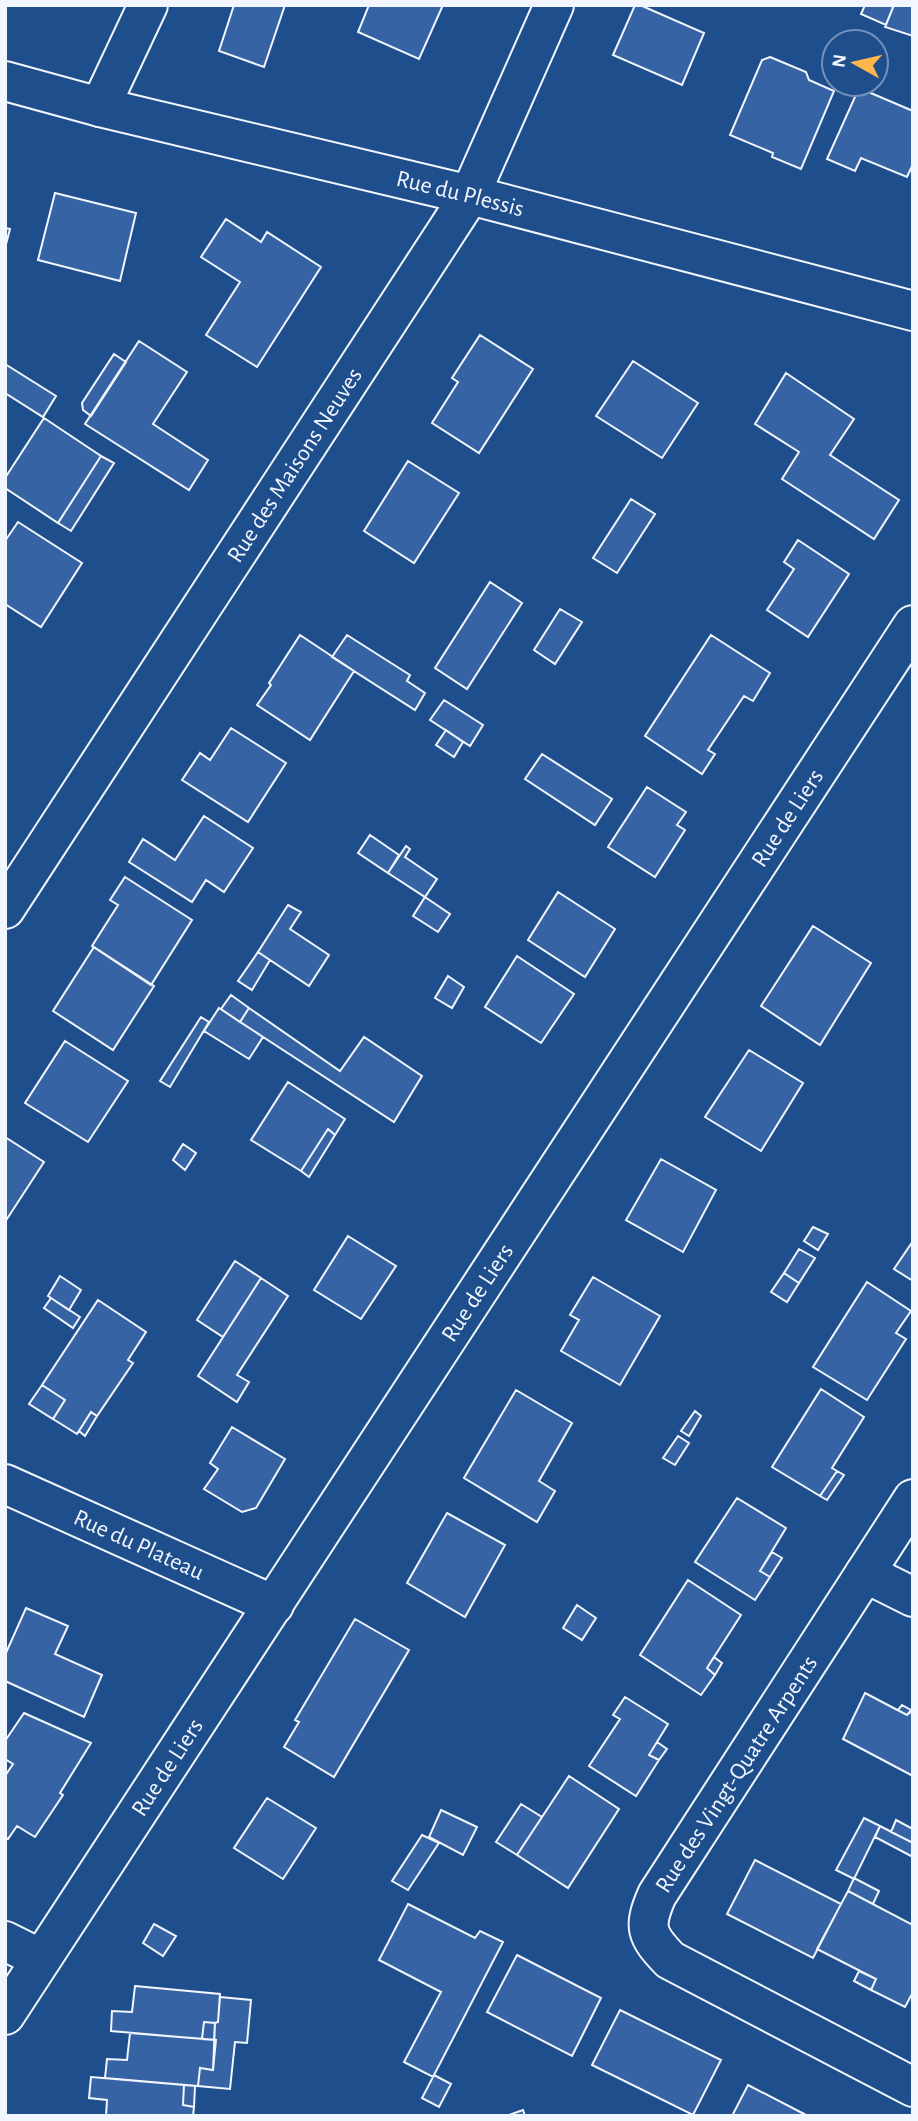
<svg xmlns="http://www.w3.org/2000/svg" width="918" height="2121" font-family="'Alegreya Sans',sans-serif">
<rect width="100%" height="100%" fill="#1f4e8c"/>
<!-- building -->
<path fill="#3563a3" stroke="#f2f6ff" stroke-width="2" d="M234 5H285L264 67 219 51Z
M369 5H443L419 59 358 32Z
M635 5H640L704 33 682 85 613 55Z
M865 5H889L893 7 886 25 861 14Z
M894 5H913V36L885 27Z
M770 57 806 72 809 80 834 91 801 169 772 157 773 153 730 135 762 60Z
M859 88 913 111V164L907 177 861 158 855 171 827 159Z
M55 193 136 213 120 281 38 260Z
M226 219 261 242 267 232 321 267 257 367 206 335 240 282 201 257Z
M5 228 10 229 5 248Z
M480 335 533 369 479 453 432 423 458 382 452 378Z
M139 341 187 372 153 424 208 460 189 490 85 424Z
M114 354 126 362 91 416 83 410 82 403Z
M633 361 698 403 662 458 596 416Z
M5 364 56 396 43 417 5 393Z
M786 373 854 419 830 455 899 500 874 539 782 479 799 452 755 424Z
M44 418 101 456 58 523 5 488V478Z
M101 456 114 463 71 531 58 523Z
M408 461 459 493 414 563 364 531Z
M631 499 655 514 617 573 593 558Z
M18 522 82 563 41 627 5 604V541Z
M798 540 849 574 808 637 767 610 794 569 784 562Z
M490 582 522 603 467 689 435 668Z
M560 609 582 622 555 664 534 650Z
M300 635 354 671 310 740 257 705 271 685 269 683Z
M347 635 410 675 407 681 425 693 415 710 332 657Z
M711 635 770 673 753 701 744 696 708 750 715 754 702 774 645 736Z
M444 700 483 725 470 746 430 720Z
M231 728 286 763 248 822 182 780 200 753 210 760Z
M446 730 463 742 454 757 436 745Z
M542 754 612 799 595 825 525 779Z
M647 787 686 812 677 825 685 830 655 877 608 847Z
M204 816 253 848 224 892 206 880 192 902 129 862 143 839 175 860Z
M370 835 399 855 388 873 358 853Z
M406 846 410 849 405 857 437 879 425 897 388 873Z
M125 877 192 920 151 985 92 946 118 905 110 900Z
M558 892 615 929 585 977 528 940Z
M425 897 450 914 438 932 413 916Z
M288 905 301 912 290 929 329 955 309 986 258 952Z
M813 926 871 963 820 1045 761 1006Z
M94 947 154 986 113 1050 53 1011Z
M258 952 270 960 252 990 238 981Z
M517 956 574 994 541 1043 485 1007Z
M448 976 464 987 452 1008 435 998Z
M231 995 249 1008 240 1022 221 1009Z
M219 1008 263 1037 249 1059 204 1031Z
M249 1008 340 1071 364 1037 422 1076 394 1122 240 1022Z
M201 1017 209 1022 170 1087 160 1081Z
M65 1041 128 1081 88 1142 25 1103Z
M749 1050 803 1083 761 1151 705 1117Z
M288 1082 345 1119 335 1135 328 1129 301 1171 251 1140Z
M328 1129 335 1135 309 1177 301 1171Z
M5 1137 44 1162 5 1222Z
M183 1144 196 1153 185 1170 173 1160Z
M661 1159 716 1190 683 1252 626 1220Z
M813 1227 828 1234 818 1250 804 1241Z
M348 1236 396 1266 361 1319 314 1290Z
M913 1241V1281L894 1269Z
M799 1249 815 1258 799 1283 784 1273Z
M235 1261 261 1278 223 1337 197 1320Z
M784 1273 799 1283 787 1302 771 1292Z
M60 1276 81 1290 69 1310 48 1296Z
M593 1277 660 1316 620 1385 561 1351 579 1320 570 1315Z
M261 1278 288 1296 237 1375 249 1382 237 1402 198 1376Z
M867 1282 911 1311 896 1333 906 1339 867 1400 813 1367Z
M51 1298 80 1317 73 1328 44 1308Z
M98 1300 146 1332 128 1360 133 1363 97 1416 91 1412 77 1434 53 1419 65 1400 42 1385Z
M42 1385 65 1400 53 1419 29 1404Z
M821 1389 864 1417 832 1468 837 1471 820 1496 772 1467Z
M516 1390 572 1423 539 1481 555 1491 537 1522 464 1478Z
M695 1411 701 1416 689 1436 681 1431Z
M91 1412 97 1416 85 1436 79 1431Z
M232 1427 285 1459 256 1508 242 1512 204 1489 218 1469 210 1463Z
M678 1436 689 1443 675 1465 663 1458Z
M837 1471 844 1475 827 1500 820 1496Z
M737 1498 786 1528 760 1571 770 1577 755 1600 695 1562Z
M447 1513 505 1545 465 1617 407 1583Z
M772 1552 782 1558 770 1577 760 1571Z
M688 1580 741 1615 707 1668 715 1675 701 1695 640 1655Z
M577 1605 596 1618 582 1640 563 1628Z
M26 1608 68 1626 55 1654 102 1675 84 1717 5 1681V1655Z
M355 1619 409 1650 334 1777 284 1747 299 1722 295 1720Z
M714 1657 722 1663 715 1675 707 1668Z
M865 1693 907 1715 913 1710V1776L843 1739Z
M625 1697 668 1724 649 1755 659 1760 636 1796 589 1766 620 1719 613 1715Z
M902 1705 911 1710 907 1715 898 1710Z
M24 1713 91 1743 60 1793 63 1795 35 1837 17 1826 8 1839 5 1838V1776L13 1764 5 1759V1741Z
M657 1742 667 1749 659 1760 649 1755Z
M569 1776 619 1809 568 1888 517 1855Z
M267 1798 316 1828 283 1879 234 1848Z
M521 1804 542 1817 517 1855 496 1842Z
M441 1810 477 1827 463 1855 429 1837Z
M864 1818 880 1826 854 1879 836 1870Z
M896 1820 913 1829V1843L891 1832Z
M880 1826 913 1843V1857L875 1837Z
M422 1835 439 1843 408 1890 392 1881Z
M755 1860 841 1904 813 1958 727 1914Z
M854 1878 879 1891 873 1904 848 1891Z
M848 1891 913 1925V1992L905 2007 871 1990 876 1979 817 1949Z
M408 1904 475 1938 480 1931 503 1942 433 2077 404 2062 441 1992 379 1960Z
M154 1924 176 1936 163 1956 143 1943Z
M517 1955 601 1998 572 2056 487 2012Z
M859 1971 876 1979 871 1990 854 1981Z
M135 1986 220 1994 218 2022 215 2023 204 2022 202 2039 111 2031 112 2011 132 2012Z
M220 1997 251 2000 247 2043 235 2042 230 2089 198 2086 200 2068 213 2070 215 2023 218 2022Z
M620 2010 721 2060 693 2115 592 2065Z
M204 2022 215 2023 214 2040 202 2039Z
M130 2033 216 2040 213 2070 200 2068 198 2086 105 2078 107 2059 127 2060Z
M434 2075 451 2084 439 2107 422 2098Z
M91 2077 184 2085 183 2105 194 2107 193 2116H106L107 2100 89 2098Z
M184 2085 195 2086 194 2107 183 2105Z
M748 2085 808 2116H732Z
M523 2110 525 2116H506Z"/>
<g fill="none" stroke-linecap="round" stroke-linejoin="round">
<!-- minor casing -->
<g stroke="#f2f6ff" stroke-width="42">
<g id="minor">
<path id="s1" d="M5 81 100 107 470 195 913 311"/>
<path d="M100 107 148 5"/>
<path id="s2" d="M5 909 470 195 554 5"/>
<path id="s3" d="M5 1484 274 1605"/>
<path d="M913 1499 657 1895C643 1927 646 1935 670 1960L913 2087"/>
<path d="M865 1573 913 1597"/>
<path d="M5 1941 41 1959"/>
</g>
</g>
<!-- tertiary casing -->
<g stroke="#f2f6ff" stroke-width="42">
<g id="tertiary">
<path id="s4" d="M5 2015 913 625"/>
</g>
</g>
<!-- minor -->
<use href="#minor" stroke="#1f4e8c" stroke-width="38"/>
<!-- tertiary -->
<use href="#tertiary" stroke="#1f4e8c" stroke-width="38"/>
</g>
<g text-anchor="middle" stroke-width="5" stroke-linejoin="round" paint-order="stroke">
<!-- street labels -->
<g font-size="24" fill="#f2f6ff" stroke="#1f4e8c">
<text dy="8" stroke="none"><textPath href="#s1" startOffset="469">Rue du Plessis</textPath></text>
<text dy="8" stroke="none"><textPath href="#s2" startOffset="530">Rue des Maisons Neuves</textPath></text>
<text dy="8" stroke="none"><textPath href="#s4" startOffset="1430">Rue de Liers</textPath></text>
<text dy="8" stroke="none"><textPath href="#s4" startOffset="863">Rue de Liers</textPath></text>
<text dy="8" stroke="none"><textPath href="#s3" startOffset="147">Rue du Plateau</textPath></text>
<text dy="8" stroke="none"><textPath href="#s4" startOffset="296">Rue de Liers</textPath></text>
<text transform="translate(736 1774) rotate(-57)" y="8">Rue des Vingt-Quatre Arpents</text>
</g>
</g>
<!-- border -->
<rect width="918" height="2121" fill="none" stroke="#f2f6ff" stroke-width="14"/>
<!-- north arrow -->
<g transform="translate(855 63) rotate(278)"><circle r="33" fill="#1f4e8c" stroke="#7391ba" stroke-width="2"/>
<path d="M0-5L12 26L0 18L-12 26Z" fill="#ffb74d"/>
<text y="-10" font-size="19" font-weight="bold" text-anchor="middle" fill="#f2f6ff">N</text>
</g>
</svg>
